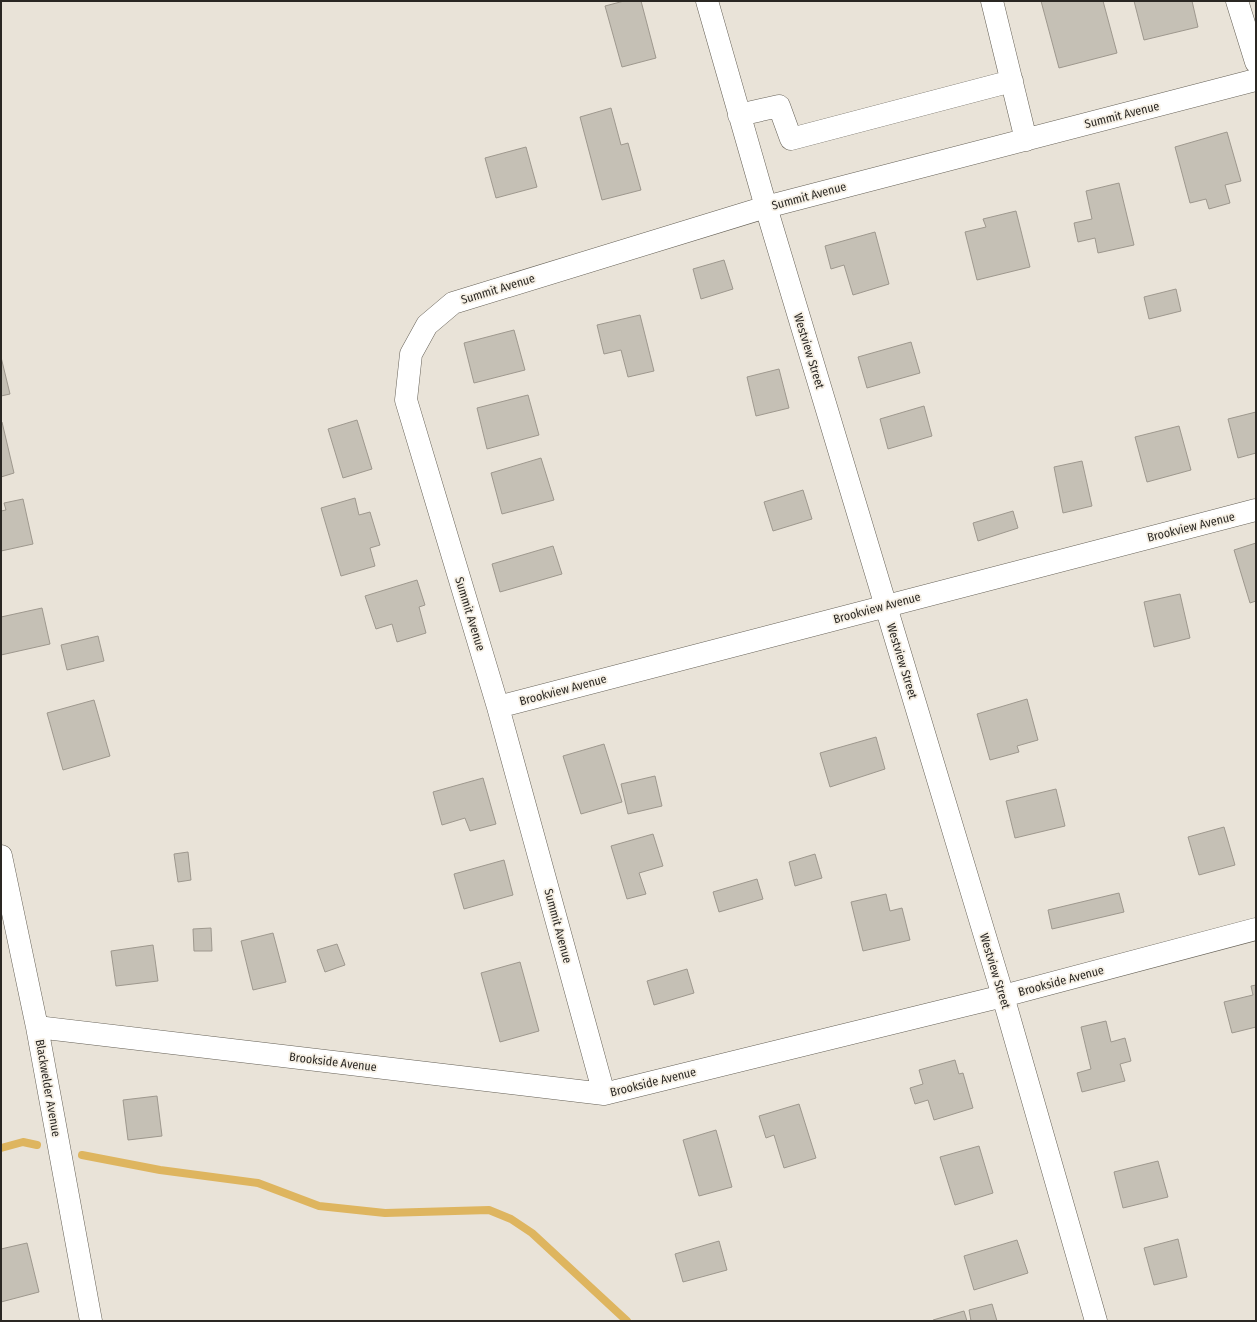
<svg xmlns="http://www.w3.org/2000/svg" width="1257" height="1322" font-family="'Fira Sans Condensed',sans-serif">
<rect width="100%" height="100%" fill="#e9e3d8"/>
<g fill="none" stroke-linecap="round" stroke-linejoin="round">
<!-- stream -->
<path stroke="#deb55f" stroke-width="8" d="M1 1148 23 1142 37 1145
M82 1155 160 1170 258 1183 319 1206 385 1213 489 1210 511 1219 532 1233 627 1321"/>
</g>
<!-- building -->
<path fill="#c5c0b5" stroke="#9e988e" d="M624 1H641L656 58 622 67 605 6Z
M1041 1H1103L1117 53 1059 68Z
M1134 1H1192L1198 27 1144 40Z
M611 108 621 145 628 143 641 190 602 200 580 117Z
M1227 132 1241 181 1225 185 1230 203 1209 209 1206 199 1190 203 1175 147Z
M526 147 537 187 496 198 485 158Z
M1119 183 1134 245 1098 253 1095 238 1078 242 1074 223 1092 219 1086 191Z
M1016 211 1030 267 977 280 965 232 986 227 983 219Z
M875 232 889 284 853 295 844 265 831 269 825 246Z
M724 260 733 289 701 299 693 269Z
M1176 289 1181 311 1149 319 1144 297Z
M640 315 654 371 628 377 621 350 604 354 597 325Z
M514 330 525 370 474 383 464 343Z
M911 342 920 373 867 388 858 357Z
M1 357 10 394 1 396Z
M779 369 789 408 756 416 747 377Z
M528 395 539 435 487 449 477 408Z
M924 406 932 436 888 449 880 419Z
M1256 412V453L1238 458 1228 419Z
M357 420 372 469 343 478 328 429Z
M1 422H2L14 473 1 477Z
M1179 426 1191 470 1147 482 1135 437Z
M541 458 554 500 502 514 491 473Z
M1082 461 1092 506 1063 513 1054 467Z
M803 490 812 519 773 531 764 502Z
M355 498 359 515 370 512 380 545 370 548 375 566 341 576 321 508Z
M23 499 33 544 1 551V511L6 510 4 503Z
M1013 511 1018 528 978 541 973 523Z
M1256 543V601L1250 603 1234 550Z
M553 546 562 574 500 592 492 564Z
M417 580 425 605 419 607 426 633 397 642 392 624 376 629 365 596Z
M1180 594 1190 638 1154 647 1144 602Z
M42 608 50 644 1 655V617Z
M98 636 104 661 67 670 61 645Z
M1027 699 1038 740 1017 746 1019 752 990 760 977 714Z
M94 700 110 756 63 770 47 713Z
M876 737 885 769 830 787 820 753Z
M604 744 622 802 581 814 563 756Z
M655 776 662 806 628 814 621 784Z
M483 778 496 824 470 831 465 818 442 825 433 792Z
M1056 789 1065 826 1015 838 1006 801Z
M1224 827 1235 865 1199 875 1188 837Z
M653 834 663 866 639 873 646 894 627 899 611 846Z
M188 852 191 880 178 882 174 854Z
M815 854 822 878 795 886 789 862Z
M504 860 513 895 464 909 454 874Z
M757 879 763 899 719 912 713 892Z
M1119 893 1124 912 1052 929 1048 910Z
M886 894 890 911 902 908 910 940 863 951 851 902Z
M211 928 212 951H194L193 929Z
M273 933 286 982 253 990 241 941Z
M337 944 345 965 325 972 317 950Z
M153 945 158 981 116 986 111 951Z
M520 962 539 1031 500 1042 481 973Z
M687 969 694 993 654 1005 647 981Z
M1256 985V1027L1232 1033 1224 1002 1253 995 1251 986Z
M1106 1021 1111 1042 1125 1038 1131 1061 1120 1064 1125 1081 1082 1092 1077 1073 1091 1069 1081 1027Z
M955 1060 959 1074 963 1073 973 1108 934 1120 928 1100 915 1104 910 1088 923 1084 919 1070Z
M157 1096 162 1136 128 1140 123 1100Z
M799 1104 816 1158 784 1168 774 1135 766 1138 759 1116Z
M716 1130 732 1187 699 1196 683 1140Z
M979 1146 993 1193 955 1205 940 1157Z
M1158 1161 1168 1197 1123 1208 1114 1172Z
M1178 1239 1187 1277 1154 1285 1144 1248Z
M1017 1240 1028 1273 974 1290 964 1256Z
M719 1241 727 1270 683 1282 675 1254Z
M27 1243 39 1292 1 1302V1249Z
M992 1304 997 1321H971L969 1310Z
M964 1311 967 1321H934L933 1320Z"/>
<g fill="none" stroke-linecap="round" stroke-linejoin="round">
<!-- minor casing -->
<g stroke="#656056" stroke-width="23">
<path id="minor" d="M707 1 766 207 1003 996 1096 1321
M992 1 1026 140
M1237 1 1256 62
M739 115 779 106 791 139 1012 81
M498 707 1256 510
M1 856 37 1027 91 1321
M37 1027 604 1094 1003 996 1256 929
M604 1094 498 707 406 400 411 354 427 325 453 303 766 207 1256 80"/>
</g>
<!-- minor -->
<use href="#minor" stroke="#fff" stroke-width="22"/>
</g>
<g text-anchor="middle" stroke-width="3.5" stroke-linejoin="round" paint-order="stroke">
<!-- street labels -->
<g font-size="12" fill="#2a2723" stroke="#f6f0e5">
<text transform="translate(1122 115) rotate(-14)" y="4">Summit Avenue</text>
<text transform="translate(809 196) rotate(-15)" y="4">Summit Avenue</text>
<text transform="translate(498 289) rotate(-17)" y="4">Summit Avenue</text>
<text transform="translate(809 351) rotate(73)" y="4">Westview Street</text>
<text transform="translate(1191 527) rotate(-14)" y="4">Brookview Avenue</text>
<text transform="translate(877 608) rotate(-15)" y="4">Brookview Avenue</text>
<text transform="translate(470 614) rotate(73)" y="4">Summit Avenue</text>
<text transform="translate(902 661) rotate(73)" y="4">Westview Street</text>
<text transform="translate(563 690) rotate(-15)" y="4">Brookview Avenue</text>
<text transform="translate(558 926) rotate(75)" y="4">Summit Avenue</text>
<text transform="translate(995 971) rotate(73)" y="4">Westview Street</text>
<text transform="translate(1061 981) rotate(-15)" y="4">Brookside Avenue</text>
<text transform="translate(333 1062) rotate(7)" y="4">Brookside Avenue</text>
<text transform="translate(653 1082) rotate(-14)" y="4">Brookside Avenue</text>
<text transform="translate(48 1088) rotate(80)" y="4">Blackwelder Avenue</text>
</g>
</g>
<!-- border -->
<rect width="1257" height="1322" fill="none" stroke="#2a2723" stroke-width="4"/>
</svg>
